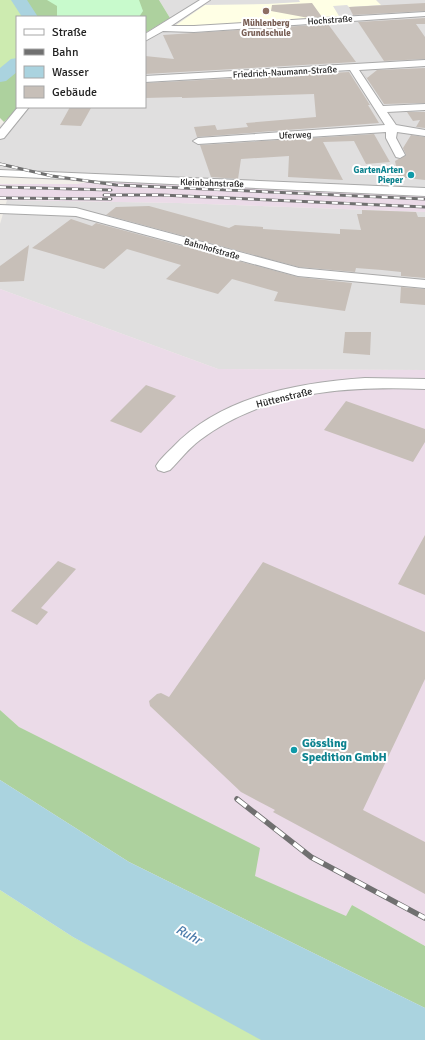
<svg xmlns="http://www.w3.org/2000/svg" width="425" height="1040" font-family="Signika,sans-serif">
<rect width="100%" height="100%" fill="#f2efe9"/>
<!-- residential -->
<path fill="#e0dfdf" d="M159 0H425V188L46 173 0 169V126L19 107H145V33L170 18Z
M7 200 178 203 425 212V370L218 369 0 289V224Z"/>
<!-- industrial -->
<path fill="#ebdbe8" d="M95 181 425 196V212L178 203 0 200V184H77Z
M0 289 218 369 425 370V946L352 905 346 917 254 876 19 727 0 710Z"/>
<!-- education -->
<path fill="#ffffe5" d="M299 0H376L381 5 349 7 347 5 333 6 339 16 183 27 176 25 205 5 267 4 300 2Z"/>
<!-- grass -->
<path fill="#cdebb0" d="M0 0H22L32 17H17V64L0 77Z
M0 890 73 937 268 1040H0Z"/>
<!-- forest -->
<path fill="#add19e" d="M22 0H159L170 18 145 33V17H32Z
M17 64V107H19L4 122 0 118V77Z
M0 710 19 727 260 848 255 876 346 916 352 905 425 946V1008L129 862 0 780Z"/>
<!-- park -->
<path fill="#c8facc" d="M47 0H139L143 11 139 17H57V6Z"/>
<!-- water -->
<path fill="#aad3df" d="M0 780 129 862 425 1008V1040H261L73 937 0 890Z"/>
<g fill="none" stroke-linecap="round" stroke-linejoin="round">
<!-- river -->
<path fill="#aad3df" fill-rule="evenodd" d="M11 0H27L38 17H22Z
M17 58V72L6 81 0 82V68L11 59Z"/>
</g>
<!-- building -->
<path fill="#c7bfb8" d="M312 3 322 17 309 18 271 11 272 5Z
M425 3V11L353 15 349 7Z
M425 18V24H416L425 37V59L384 61 358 22Z
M328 24 356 62 145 74V56L174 59 163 35Z
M425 68V103L384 104 362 71 367 78 377 70Z
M349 72 370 105H368L379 123 197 137 194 127 215 125 217 130 248 127 246 123 316 117 314 94 182 98V97L145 98V83Z
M70 107 91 108 81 126 60 125Z
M407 112H425V128L416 127 420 120 413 121Z
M374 134 390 162 366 164 354 141 323 142 343 180 288 177 289 156 241 159 238 179 211 177 200 145Z
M411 135 425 137V180L398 177 395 161 406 155 403 148Z
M149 206 229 228 235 225 263 227V229L340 234V229L361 230 357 214H362V210L416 212 418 217H425V278L401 276V272L382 270 356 268 355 272 299 267 106 215 116 207Z
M71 219 92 226 96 223 298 277 352 283 345 311 274 301 278 292 232 279 218 294 166 279 181 265 127 249 104 269 32 248Z
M29 245 24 281 0 282V266Z
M401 287 425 289V305L400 303Z
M345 332H371L370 355 343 353Z
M146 385 176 396 141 433 110 421Z
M346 401 425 429V442L413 462 324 430Z
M425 535V595L398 584Z
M58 561 76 569 41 608 48 612 37 625 11 611Z
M263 562 425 632V679L363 810 425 842V894L273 812 275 810 241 792 150 706 149 701 157 694 161 693 169 697Z"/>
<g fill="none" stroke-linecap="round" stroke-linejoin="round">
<!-- minor casing -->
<g stroke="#a9a9a9" stroke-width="2">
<path id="minor" d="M200 0H210L171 26H194L425 12V16L194 32 163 31 145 41V34Z
M425 60V66L359 70 383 106 425 104V110L387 112 396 125 425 130V136L397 132 396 138 405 155 400 158 396 157 386 138V132L198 144 193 141 198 138 385 125 350 70 145 82V76Z
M18 107H29L4 138 0 139V129Z
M0 170 425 188V196L0 176Z
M0 205 76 208 299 268 425 280V288L298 276 76 216 0 213Z
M365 378 425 379V389C347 386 265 391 200 440 189 448 180 460 170 470L164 472 158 470 156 466C160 459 166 454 172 448 221 396 297 383 365 378Z"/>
</g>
<!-- minor -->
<use href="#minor" fill="#fff" fill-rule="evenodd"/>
<!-- rail-far1 casing -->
<g stroke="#707070" stroke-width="3">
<path id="rail-far1" d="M0 164 52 176 116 185 425 199
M0 187 111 190
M104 195H161L425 207
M0 198 111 199"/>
</g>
<!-- rail casing -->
<g stroke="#707070" stroke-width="5.5">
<path id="rail" d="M237 799 311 857 425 918"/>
</g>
<!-- rail-far1 -->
<use href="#rail-far1" stroke="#fff" stroke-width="2" stroke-dasharray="6" stroke-linecap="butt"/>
<!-- rail -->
<use href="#rail" stroke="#fff" stroke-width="4" stroke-dasharray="12" stroke-linecap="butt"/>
</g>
<!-- markers -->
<circle fill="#8d6e63" stroke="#fff" stroke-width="1.5" cx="266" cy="11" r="4"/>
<g fill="#0f9aa8" stroke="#fff" stroke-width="1.5">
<circle cx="411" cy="175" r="4"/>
<circle cx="294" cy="750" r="4"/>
</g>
<g text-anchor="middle" stroke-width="4" stroke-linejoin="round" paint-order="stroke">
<!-- far-street labels -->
<g font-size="9" fill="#222" stroke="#fff">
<text transform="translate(330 20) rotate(-4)" y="3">Hochstraße</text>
<text transform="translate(285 72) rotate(-3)" y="3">Friedrich-Naumann-Straße</text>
<text transform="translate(295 135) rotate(-3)" y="3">Uferweg</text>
<text transform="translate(212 183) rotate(2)" y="3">Kleinbahnstraße</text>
<text transform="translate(212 249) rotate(16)" y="3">Bahnhofstraße</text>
</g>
<!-- far-education labels -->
<g font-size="9" font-weight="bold" fill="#785e54" stroke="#fff">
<text x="266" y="26">Mühlenberg<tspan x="266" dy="10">Grundschule</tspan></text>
</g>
<!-- far-culture labels -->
<g font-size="9" font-weight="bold" fill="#0d838f" stroke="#fff" text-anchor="end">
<text x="403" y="173">GartenArten<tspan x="403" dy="10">Pieper</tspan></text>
</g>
<!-- street labels -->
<g font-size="10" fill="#222" stroke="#fff">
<text transform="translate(284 397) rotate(-14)" y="4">Hüttenstraße</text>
</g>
<!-- near-culture labels -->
<g font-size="12" font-weight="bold" fill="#0d838f" stroke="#fff" text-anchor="start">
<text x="302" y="747">Gössling<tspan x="302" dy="14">Spedition GmbH</tspan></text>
</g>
<!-- near-water labels -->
<g font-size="13" font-style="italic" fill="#4a7aab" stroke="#fff">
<text transform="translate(189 934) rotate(29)" y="5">Ruhr</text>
</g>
</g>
<!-- legend -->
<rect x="16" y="16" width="130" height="92" fill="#ffffff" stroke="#a7a7a7"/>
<rect x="24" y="29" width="20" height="6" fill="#ffffff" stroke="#a7a7a7"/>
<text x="52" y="36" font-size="12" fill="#222222">Straße</text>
<rect x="24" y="49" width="20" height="6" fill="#707070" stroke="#a7a7a7"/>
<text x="52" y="56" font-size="12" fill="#222222">Bahn</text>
<rect x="24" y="66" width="20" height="12" fill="#aad3df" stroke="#a7a7a7"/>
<text x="52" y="76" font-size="12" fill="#222222">Wasser</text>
<rect x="24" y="86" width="20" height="12" fill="#c7bfb8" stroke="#a7a7a7"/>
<text x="52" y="96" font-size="12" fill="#222222">Gebäude</text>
</svg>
